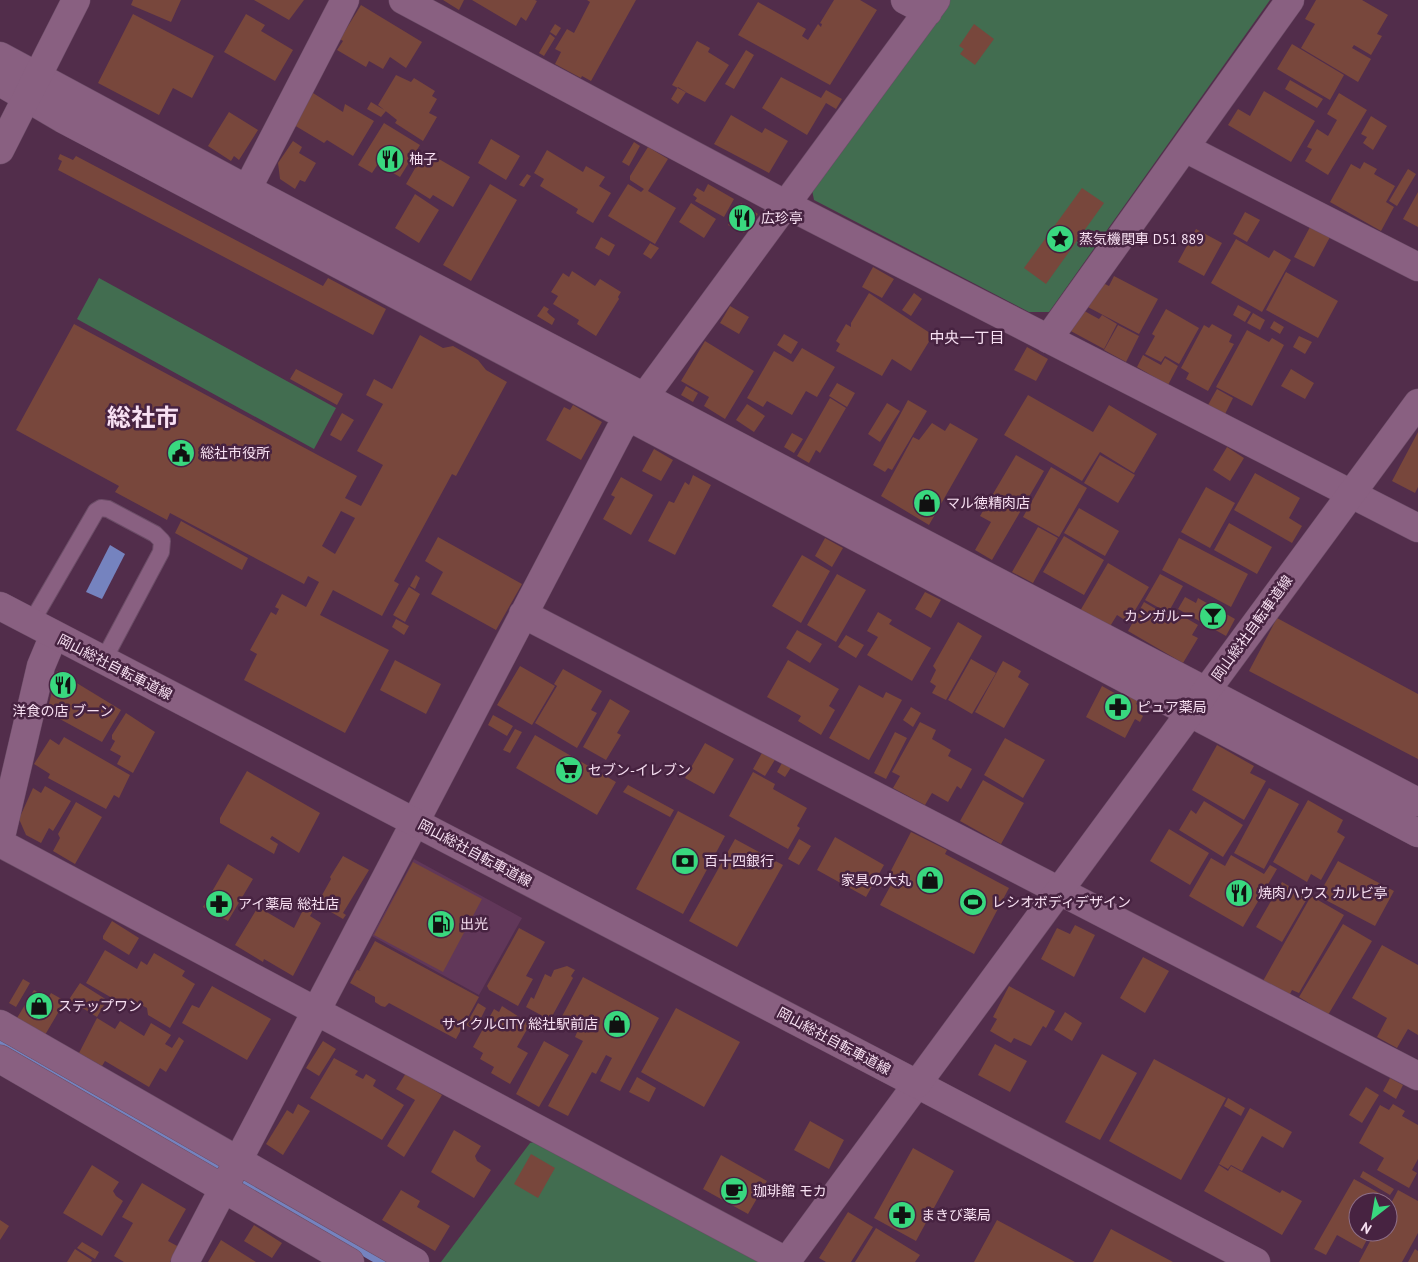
<svg xmlns="http://www.w3.org/2000/svg" width="1418" height="1262" font-family="'PT Sans','Noto Sans JP',sans-serif">
<rect width="100%" height="100%" fill="#522d4b"/>
<!-- built -->
<path fill="#613759" d="M414 859 522 918 479 995 372 936Z"/>
<!-- green -->
<path fill="#426d50" d="M950 0H1270L1049 312H1029L814 200 812 190Z
M99 278 336 408 314 449 77 319Z
M538 1141 760 1262H441L530 1143Z"/>
<!-- water -->
<path fill="#7583bf" d="M110 545 125 554 102 599 86 592Z"/>
<g fill="none" stroke-linecap="round" stroke-linejoin="round">
<!-- stream -->
<path stroke="#7583bf" stroke-width="9" d="M0 1041 382 1262"/>
</g>
<!-- building -->
<path fill="#78473c" fill-rule="evenodd" d="M133 0H181L171 22 131 5Z
M254 0H304L289 20Z
M443 0H464L459 10Z
M472 0H535L537 1 526 21 521 17 516 26Z
M587 0H636L591 81 582 76 581 78 555 64 561 52 555 49 567 29 574 33 590 2Z
M834 0H860L877 10 830 85 738 35 758 2 806 29 802 36 808 40 818 24 821 27 822 24 820 23Z
M1316 0H1362L1388 15 1377 34 1382 36 1371 55 1354 45 1352 48 1371 59 1358 82 1301 48 1315 24 1305 19Z
M361 5 422 42 406 68 390 57 383 69 369 61 366 67 337 50 343 41 340 39Z
M133 14 214 56 192 98 173 88 159 115 98 83Z
M246 14 265 25 261 31 293 50 275 81 224 52Z
M555 24 561 28 556 36 550 32Z
M974 24 994 39 975 65 960 54 964 49 959 46Z
M550 34 555 38 544 56 539 53Z
M697 41 710 48 708 52 729 65 705 102 672 85Z
M1292 44 1344 75 1330 100 1277 69Z
M746 50 754 55 734 89 725 84Z
M396 75 411 82 414 78 435 91 432 96 437 99 429 113 437 117 423 141 395 123 397 120 378 105Z
M781 77 821 98 826 90 842 99 836 109 826 103 807 135 762 108Z
M1290 80 1323 99 1317 108 1285 89Z
M678 87 686 92 678 104 671 99Z
M1264 91 1315 121 1291 162 1228 125 1238 109 1250 116Z
M313 93 343 112 345 104 374 121 353 156 327 140 324 143 294 125Z
M1339 93 1367 110 1328 175 1305 161 1312 149 1307 147 1317 129 1328 136 1337 120 1327 114Z
M371 102 386 111 381 117 367 109Z
M229 112 258 130 239 160 234 156 231 161 208 146Z
M731 115 762 133 765 128 788 141 769 173 714 144Z
M1371 116 1387 126 1373 150 1363 143 1367 137 1361 134Z
M384 123 420 145 400 177 378 164 372 173 358 165Z
M491 139 520 156 506 180 478 163Z
M293 141 302 147 299 153 316 163 305 182 300 180 295 189 280 179 278 163Z
M634 142 640 146 629 166 622 162Z
M648 147 668 159 648 191 676 208 655 244 608 216 628 184 641 192 644 189 630 180V176Z
M547 150 583 172 586 166 605 177 599 186 611 193 593 223 576 213 578 209 540 186 544 179 534 173Z
M425 151 470 177 453 207 433 195 430 199 406 184Z
M60 154 73 160 76 156 323 286 328 278 386 309 373 335 58 170 62 161 58 159Z
M1364 162 1377 169 1374 174 1395 186 1386 202 1394 207 1381 231 1330 202 1351 164 1360 169Z
M1408 169 1416 174 1397 206 1389 201Z
M527 174 531 176 524 187 519 185Z
M490 184 517 200 471 281 443 265Z
M708 184 734 199 724 217 695 201 697 198 693 195 697 188 704 192Z
M1082 188 1104 203 1046 284 1024 268Z
M1418 192V227L1403 219Z
M415 194 439 210 419 243 395 228Z
M691 203 716 219 704 238 679 222Z
M741 203 758 214 744 233 728 225Z
M1245 212 1260 220 1247 242 1233 234Z
M1310 227 1330 237 1314 267 1294 257Z
M1196 229 1222 243 1204 276 1178 262Z
M601 237 615 245 609 256 595 248Z
M1236 239 1269 258 1274 250 1291 260 1262 312 1211 283Z
M650 243 659 248 651 259 643 254Z
M873 267 894 279 882 298 862 287Z
M572 271 595 286 600 279 621 292 618 297 619 299 596 336 577 324 579 320 553 304 558 296 551 292 563 273 569 277Z
M1286 272 1338 301 1318 338 1266 310Z
M1114 276 1158 299 1139 334 1084 305 1097 280 1109 286Z
M869 293 933 335 911 371 892 359 882 376 836 351 840 344 836 341 846 324 851 327V323Z
M914 293 922 299 911 316 902 310Z
M1238 305 1251 312 1245 322 1233 315Z
M544 306 549 309 547 312 550 315 555 319 552 325 537 316Z
M730 306 749 317 739 334 720 323Z
M1079 308 1099 319 1102 315 1117 324 1104 349 1067 329Z
M1166 309 1199 328 1179 364 1165 356 1161 362 1145 354 1155 336 1152 334Z
M1253 313 1265 320 1260 330 1247 323Z
M1274 321 1284 327 1280 334 1270 328Z
M74 324 357 476 345 498 361 506 383 465 357 451 383 404 366 395 374 379 392 389 420 335 443 348 453 346 478 360 486 370 507 382 456 476 452 474 394 581 399 584 382 616 333 590 320 615 389 650 345 733 244 680 257 654 250 650 271 612 276 615 279 609 275 607 282 594 306 607 319 582 308 576 304 584 170 513 167 520 115 492 119 486 16 430ZM341 511 355 518 335 554 322 546Z
M1212 324 1232 335 1229 342 1234 344 1208 391 1186 379 1189 373 1181 368 1204 325 1209 328Z
M1118 325 1139 336 1126 362 1104 350Z
M1247 330 1269 342 1272 338 1284 345 1252 406 1216 387Z
M784 334 798 342 791 354 777 345Z
M1299 336 1312 342 1305 354 1293 347Z
M705 341 754 371 725 419 704 406 709 397 681 381Z
M1027 347 1048 359 1036 381 1014 370Z
M802 348 835 367 817 397 806 391 792 415 767 401 763 407 747 398 774 351 793 362Z
M1143 355 1161 365 1165 358 1178 366 1168 385 1137 367Z
M296 369 343 394 337 405 290 379Z
M1291 369 1314 383 1305 399 1281 386Z
M837 383 855 393 847 407 829 396Z
M686 386 698 393 693 402 681 395Z
M1217 389 1233 398 1225 414 1208 405Z
M1028 395 1093 432 1109 405 1157 434 1134 473 1100 452 1082 481 1004 435Z
M830 398 846 408 820 453 816 450 809 463 797 456Z
M908 400 927 411 892 470 888 468 885 472 873 465Z
M887 403 900 411 880 442 868 434Z
M747 404 765 416 754 432 736 420Z
M573 405 602 422 581 460 546 440 564 407 570 410Z
M342 413 354 420 341 441 330 435Z
M932 423 945 431 950 423 978 439 929 525 881 496 913 437 919 440Z
M1418 432V487L1415 493 1392 481Z
M792 433 803 439 794 453 784 447Z
M1227 447 1244 458 1230 481 1213 470Z
M654 449 673 460 661 481 642 471Z
M1016 455 1044 471 992 560 975 550 991 522 980 516Z
M1100 455 1135 475 1118 503 1084 483Z
M1051 467 1087 488 1059 537 1023 517Z
M1255 473 1300 498 1289 518 1302 526 1292 543 1234 510Z
M693 475 711 485 675 555 648 541 669 501 674 503 685 482 689 485Z
M621 477 653 495 631 535 603 519 615 497 611 495Z
M1206 487 1235 503 1210 548 1181 532Z
M1079 508 1119 531 1105 556 1064 533Z
M181 521 248 558 242 570 175 533Z
M1229 523 1272 547 1257 574 1214 550Z
M1038 527 1058 538 1033 583 1012 572Z
M1064 536 1104 560 1084 595 1043 572Z
M438 537 522 584 496 630 431 594 443 572 425 561Z
M825 538 843 548 832 567 815 556Z
M1179 538 1248 574 1231 607 1162 570Z
M802 555 830 571 801 623 772 606Z
M1108 563 1149 587 1128 622 1117 615 1109 628 1080 611Z
M837 574 866 590 836 642 807 625Z
M1160 574 1183 586 1168 613 1145 600Z
M416 575 420 578 415 589 410 586Z
M409 587 420 594 405 622 393 615Z
M925 592 941 600 931 618 915 609Z
M1185 597 1196 603 1198 598 1235 619 1226 636 1178 609Z
M1144 602 1168 616 1172 610 1198 625 1192 635 1198 638 1183 663 1128 631Z
M878 612 892 620 889 624 931 648 912 681 867 655 878 637 867 631Z
M1277 618 1418 694V759L1249 671Z
M396 619 409 626 404 635 392 627Z
M958 622 982 636 946 700 932 693 936 686 930 682 936 670 933 666Z
M797 630 822 644 810 663 786 648Z
M846 635 864 645 856 658 838 647Z
M971 659 996 673 972 714 948 700Z
M395 660 441 684 426 714 380 690Z
M788 660 839 689 829 706 835 710 821 735 798 721 801 716 767 697Z
M1003 661 1021 671 1018 677 1029 684 1004 728 975 712Z
M520 666 555 686 532 725 497 705Z
M563 669 602 691 591 710 597 713 577 748 535 723 557 686 554 684Z
M57 671 121 710 102 742 47 712Z
M859 685 883 698 886 692 902 700 869 760 829 738Z
M1102 686 1127 700 1130 695 1138 700 1136 704 1141 707 1138 712 1143 716 1140 722 1135 719 1125 738 1086 717Z
M610 699 630 711 617 733 621 735 606 760 583 747Z
M911 707 921 713 913 727 903 720Z
M126 713 155 732 133 773 117 764 121 756 110 750 115 741 112 739V735Z
M493 715 513 726 507 736 488 725Z
M920 722 936 730 932 739 951 750 948 756 972 769 961 789 957 786 948 802 932 793 925 805 893 788 900 776 892 772Z
M515 729 522 732 510 753 503 750Z
M895 732 907 738 886 779 874 773Z
M535 735 616 782 597 815 516 768Z
M64 737 130 775 119 798 114 795 106 809 48 778 50 774 34 764 50 739 59 745Z
M1005 738 1045 760 1023 798 984 775Z
M705 743 734 759 714 794 685 778Z
M1217 745 1254 766 1250 773 1266 781 1244 820 1192 790Z
M763 751 776 758 765 776 753 769Z
M783 761 792 766 785 777 777 772Z
M247 771 320 813 299 853 272 836 270 839 278 844 274 854 220 823V818Z
M753 772 775 784 773 789 807 808 797 826 800 828 788 849 729 816Z
M983 780 1024 803 1001 844 960 821Z
M628 785 674 810 670 817 623 792Z
M45 786 71 801 53 831 49 828 41 843 26 835 19 819 33 788 41 793Z
M1269 788 1299 804 1264 869 1234 853Z
M1308 800 1343 820 1337 832 1345 837 1321 880 1311 874 1307 882 1273 862Z
M1204 801 1243 825 1223 857 1179 830 1191 810 1196 814Z
M76 802 102 817 75 864 53 851 60 838 58 834Z
M678 811 725 836 683 914 636 889Z
M1169 829 1209 853 1190 885 1150 861Z
M911 832 947 850 945 854 1009 888 974 954 880 905 892 883 886 880Z
M835 837 884 865 866 897 817 870Z
M735 839 783 865 737 947 689 921Z
M799 839 811 846 799 865 788 859Z
M1231 855 1264 874 1270 865 1277 869 1243 927 1189 896 1211 858 1225 866Z
M343 856 369 870 343 913 346 915 343 919 319 905 322 899 321 897 331 879 330 877Z
M1338 861 1394 891 1375 926 1318 896Z
M413 862 482 899 443 972 374 935Z
M228 864 253 879 228 921 203 907Z
M1282 882 1308 897 1282 942 1256 927Z
M1311 896 1344 915 1299 993 1292 990 1289 996 1263 981Z
M306 904 314 909 310 916 321 923 293 976 264 959 263 962 235 945 258 907 294 928Z
M112 921 139 938 129 955 103 939V936Z
M1343 924 1372 941 1328 1015 1299 997Z
M1075 925 1095 935 1074 977 1041 959 1057 928 1070 934Z
M519 928 545 942 526 976 533 979 518 1006 489 990 487 986Z
M375 941 479 997 456 1039 389 1003 385 1007 381 1006 375 1002V997L350 983 357 970 361 971 359 970Z
M1382 945 1418 965V1035L1408 1029 1397 1048 1377 1037 1387 1018 1352 998Z
M105 950 137 969 141 961 147 965 154 953 185 971 182 976 195 984 170 1028 148 1015 147 1008 130 999 126 1006 86 983Z
M1143 957 1169 971 1145 1013 1120 998Z
M567 966 575 970 571 976 573 978 550 1020 526 1007 531 997 534 999 535 996 545 974 551 977 554 970Z
M583 977 659 1018 620 1091 600 1081 612 1058 606 1055 596 1074 592 1072 568 1116 548 1106 583 1041 575 1037 578 1030 560 1020Z
M23 979 30 983 16 1007 9 1003Z
M80 983 107 1000 97 1017 71 1001 70 998Z
M212 986 271 1019 247 1060 182 1023 192 1005 199 1008Z
M1009 986 1055 1011 1046 1028 1043 1026 1031 1046 1014 1038 1011 1043 990 1031 997 1019 993 1017Z
M34 990 48 998 51 993 65 1001 45 1035 17 1018Z
M478 1003 486 1008 475 1030 466 1025Z
M502 1006 530 1024 517 1047 528 1053 510 1084 491 1073 494 1067 480 1059 483 1053 473 1047 494 1009 499 1012Z
M676 1008 740 1042 704 1107 641 1072Z
M1065 1012 1082 1023 1072 1041 1054 1030Z
M97 1018 115 1029 120 1021 144 1036 151 1023 171 1035 165 1044 172 1048 179 1037 184 1041 166 1072 160 1068 149 1087 105 1061 102 1066 79 1053Z
M323 1041 336 1049 319 1076 306 1068Z
M544 1041 569 1055 539 1107 516 1094Z
M995 1044 1027 1061 1010 1092 978 1075Z
M1102 1054 1137 1073 1100 1140 1065 1122Z
M334 1058 358 1071 355 1075 363 1079 366 1074 376 1080 373 1086 404 1105 382 1140 310 1098Z
M1154 1059 1226 1098 1181 1180 1109 1141Z
M406 1073 442 1095 404 1157 387 1146 415 1100 396 1089Z
M637 1077 656 1088 649 1102 629 1092Z
M1390 1078 1403 1085 1396 1099 1383 1091Z
M1366 1087 1379 1095 1362 1123 1349 1115Z
M1228 1098 1245 1108 1241 1116 1224 1106Z
M298 1104 310 1111 283 1155 266 1144 287 1110 293 1114Z
M1393 1104 1405 1111 1402 1116 1418 1125V1159L1412 1170 1417 1173 1409 1188 1377 1170 1384 1158 1359 1143 1380 1105 1389 1110Z
M1250 1108 1292 1132 1283 1148 1262 1136 1242 1171 1231 1165 1228 1169 1219 1164Z
M810 1121 844 1140 829 1169 794 1150Z
M454 1130 481 1146 475 1156 477 1161 491 1170 474 1198 431 1172Z
M913 1148 954 1171 916 1241 874 1218Z
M531 1154 555 1168 538 1198 514 1184Z
M721 1155 767 1181 748 1214 703 1189Z
M92 1165 119 1182 113 1191 116 1196 123 1201 102 1236 63 1213Z
M1219 1165 1228 1171 1231 1166 1280 1193 1282 1190 1302 1201 1282 1235 1204 1191Z
M1363 1171 1394 1189 1390 1195 1360 1177Z
M1354 1179 1390 1199 1388 1202H1358V1232H1371L1362 1249 1337 1235 1326 1255 1314 1249Z
M142 1183 186 1209 168 1241 179 1247 170 1262H124L114 1256 133 1223 122 1217Z
M401 1190 420 1201 417 1207 450 1226 435 1251 382 1220Z
M1398 1190 1418 1201V1233L1402 1262H1359L1375 1232H1388V1209Z
M848 1212 873 1227 851 1262H826L819 1258Z
M0 1220 9 1226 0 1240Z
M997 1220 1075 1262H974Z
M254 1225 282 1243 272 1258 244 1241Z
M876 1228 920 1255 915 1262H855Z
M1111 1229 1173 1262H1093Z
M221 1240 256 1262H208Z
M82 1242 99 1252 95 1259 77 1248Z
M75 1249 92 1260 91 1262H67Z
M1415 1249 1418 1251V1262H1408Z"/>
<g fill="none" stroke-linecap="round" stroke-linejoin="round">
<!-- service casing -->
<g stroke="#6c4d67" stroke-width="18">
<path id="service" d="M31 623 96 511 101 508 108 509 155 534 162 541 161 552 103 661"/>
</g>
<!-- minor casing -->
<g stroke="#6c4d67" stroke-width="29">
<path id="minor" d="M403 0 785 204 1418 528
M905 0 928 12
M0 56 247 189 1418 802
M0 82 63 119 1418 833
M1185 148 1418 267
M239 205 345 0
M1048 339 1290 0
M523 614 1418 1076
M0 841 41 666 54 635
M0 843 788 1262
M0 1024 415 1262
M0 1059 350 1262
M185 1262 620 430 936 0
M786 1262 917 1084"/>
</g>
<!-- tertiary casing -->
<g stroke="#6c4d67" stroke-width="29">
<path id="tertiary" d="M0 150 76 0
M917 1084 1256 1262"/>
</g>
<!-- secondary casing -->
<g stroke="#6c4d67" stroke-width="29">
<path id="secondary" d="M0 606 917 1084 1418 403"/>
</g>
<!-- service -->
<use href="#service" stroke="#896081" stroke-width="16"/>
<!-- minor -->
<use href="#minor" stroke="#896081" stroke-width="28"/>
<!-- tertiary -->
<use href="#tertiary" stroke="#896081" stroke-width="28"/>
<!-- secondary -->
<use href="#secondary" stroke="#896081" stroke-width="28"/>
</g>
<!-- icons -->
<defs>
<g id="restaurant-disc" transform="scale(1.4375)"><circle r="9.5" fill="#39d87f" stroke="#472341"/><path d="M-5-6h1v4h1v-4h1v4h1v-4h1v5L-1.5 .5V6h-2V.5L-5-1ZM5-6V6H3V1.5H1.5Q1.5-4 5-6Z" fill="#111"/></g>
<g id="sight-disc" transform="scale(1.4375)"><circle r="9.5" fill="#39d87f" stroke="#472341"/><path d="M0-6L1.8-2.2L6-1.7L2.9 1.2L3.7 5.4L0 3.3L-3.7 5.4L-2.9 1.2L-6-1.7L-1.8-2.2Z" fill="#111"/></g>
<g id="civic-disc" transform="scale(1.4375)"><circle r="9.5" fill="#39d87f" stroke="#472341"/><path d="M-.6-6.5H3V-4.5H.6V-3L4-1V1h2V6H-6V1h2V-1L-.6-3ZM-1.2 2.5V6h2.4V2.5Z" fill="#111"/></g>
<g id="shop-disc" transform="scale(1.4375)"><circle r="9.5" fill="#39d87f" stroke="#472341"/><path d="M-5-2.5h2.3a2.7 3.5 0 0 1 5.4 0H5L5.5 6h-11ZM-1.5-2.5h3a1.5 2.3 0 0 0-3 0Z" fill="#111"/></g>
<g id="bar-disc" transform="scale(1.4375)"><circle r="9.5" fill="#39d87f" stroke="#472341"/><path d="M-6-5H6L.8 .8V4.5H3.5V6h-7V4.5H-.8V.8Z" fill="#111"/></g>
<g id="pharmacy-disc" transform="scale(1.4375)"><circle r="9.5" fill="#39d87f" stroke="#472341"/><path d="M-2-6h4v4h4v4h-4v4h-4v-4h-4v-4h4Z" fill="#111"/></g>
<g id="supermarket-disc" transform="scale(1.4375)"><circle r="9.5" fill="#39d87f" stroke="#472341"/><path d="M-6-5.5h2.5l.6 2H6L4.5 2H-2.5L-4.4-4H-6ZM-1.5 3.2a1.3 1.3 0 1 0 .1 0ZM3 3.2a1.3 1.3 0 1 0 .1 0Z" fill="#111"/></g>
<g id="bank-disc" transform="scale(1.4375)"><circle r="9.5" fill="#39d87f" stroke="#472341"/><path d="M-6-4H6V4H-6ZM0-2.3a2.3 2.3 0 1 0 0 4.6a2.3 2.3 0 1 0 0-4.6Z" fill="#111"/></g>
<g id="stadium-disc" transform="scale(1.4375)"><circle r="9.5" fill="#39d87f" stroke="#472341"/><path d="M0-5a6.5 5 0 1 0 0 10a6.5 5 0 1 0 0-10ZM-3.5-1.8h7v3.6h-7Z" fill="#111"/></g>
<g id="fuel-disc" transform="scale(1.4375)"><circle r="9.5" fill="#39d87f" stroke="#472341"/><path d="M-5.5-6h7V0h2V4h1.3V-2.5L3-4.5l.8-.8L6-3V5H2.5V1h-1V6h-7ZM-4.2-4.7v3.2H.2V-4.7Z" fill="#111"/></g>
<g id="cafe-disc" transform="scale(1.4375)"><circle r="9.5" fill="#39d87f" stroke="#472341"/><path d="M-5.5-4.5H6V0H3Q3 3.5 0 3.5H-2.5Q-5.5 3.5-5.5 0ZM3-3.2v2h1.7v-2ZM-6 4.5H4V6H-6Z" fill="#111"/></g>
</defs>
<g fill-rule="evenodd">
<use href="#restaurant-disc" x="390" y="159"/>
<use href="#restaurant-disc" x="742" y="218"/>
<use href="#sight-disc" x="1060" y="239"/>
<use href="#civic-disc" x="181" y="453"/>
<use href="#shop-disc" x="927" y="503"/>
<use href="#bar-disc" x="1213" y="616"/>
<use href="#restaurant-disc" x="63" y="685"/>
<use href="#pharmacy-disc" x="1118" y="707"/>
<use href="#supermarket-disc" x="569" y="770"/>
<use href="#bank-disc" x="685" y="861"/>
<use href="#shop-disc" x="930" y="880"/>
<use href="#restaurant-disc" x="1239" y="893"/>
<use href="#stadium-disc" x="973" y="902"/>
<use href="#pharmacy-disc" x="219" y="904"/>
<use href="#fuel-disc" x="441" y="924"/>
<use href="#shop-disc" x="39" y="1006"/>
<use href="#shop-disc" x="617" y="1024"/>
<use href="#cafe-disc" x="734" y="1191"/>
<use href="#pharmacy-disc" x="902" y="1215"/>
</g>
<g text-anchor="middle" stroke-width="5" stroke-linejoin="round" paint-order="stroke">
<!-- poi labels -->
<g font-size="14" fill="#f8e1f3" stroke="#472341" text-anchor="start">
<text x="409" y="164">柚子</text>
<text x="761" y="223">広珍亭</text>
<text x="1079" y="244">蒸気機関車 D51 889</text>
<text x="200" y="458">総社市役所</text>
<text x="946" y="508">マル徳精肉店</text>
<text x="1194" y="621" text-anchor="end">カンガルー</text>
<text x="1137" y="712">ピュア薬局</text>
<text x="63" y="716" text-anchor="middle">洋食の店 ブーン</text>
<text x="588" y="775">セブン-イレブン</text>
<text x="704" y="866">百十四銀行</text>
<text x="911" y="885" text-anchor="end">家具の大丸</text>
<text x="1258" y="898">焼肉ハウス カルビ亭</text>
<text x="992" y="907">レシオボディデザイン</text>
<text x="238" y="909">アイ薬局 総社店</text>
<text x="460" y="929">出光</text>
<text x="58" y="1011">ステップワン</text>
<text x="598" y="1029" text-anchor="end">サイクルCITY 総社駅前店</text>
<text x="753" y="1196">珈琲館 モカ</text>
<text x="921" y="1220">まきび薬局</text>
</g>
<!-- street labels -->
<g font-size="14" fill="#f8e1f3" stroke="#472341">
<text transform="translate(1252 628) rotate(-54)" y="5">岡山総社自転車道線</text>
<text transform="translate(115 667) rotate(27)" y="5">岡山総社自転車道線</text>
<text transform="translate(475 853) rotate(28)" y="5">岡山総社自転車道線</text>
<text transform="translate(834 1041) rotate(28)" y="5">岡山総社自転車道線</text>
</g>
<!-- neighbourhood labels -->
<g font-size="15" fill="#f8e1f3" stroke="#472341">
<text x="967" y="343">中央一丁目</text>
</g>
<!-- town labels -->
<g font-size="24" font-weight="bold" fill="#f8e1f3" stroke="#472341">
<text x="143" y="426">総社市</text>
</g>
</g>
<!-- north arrow -->
<g transform="translate(1373 1217) rotate(211)"><circle r="24" fill="#472341" stroke="#8e6f88"/>
<path d="M0-4L9 19L0 12L-9 19Z" fill="#39d87f"/>
<text y="-8" font-size="14" font-weight="bold" text-anchor="middle" fill="#f8e1f3">N</text>
</g>
</svg>
